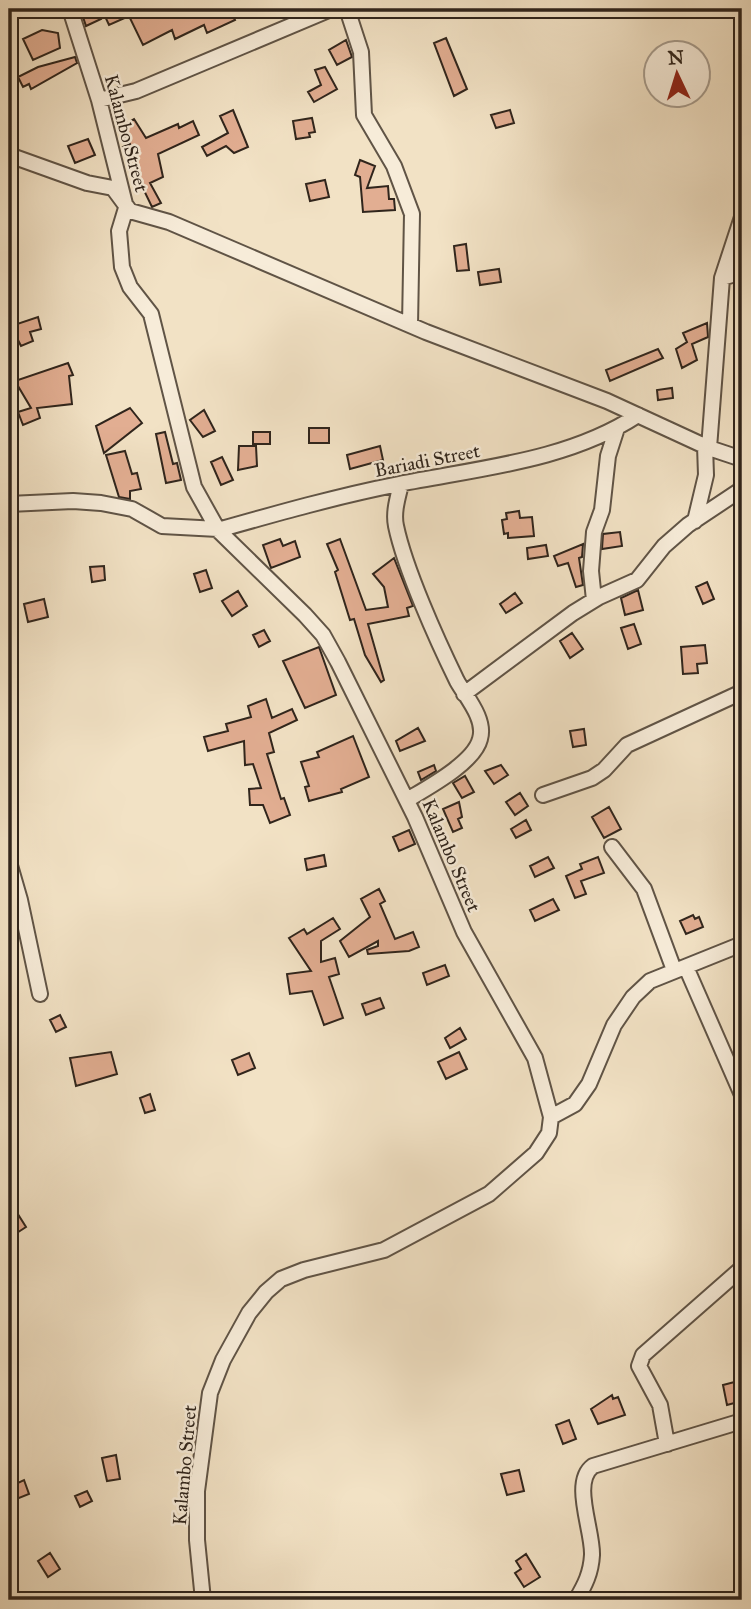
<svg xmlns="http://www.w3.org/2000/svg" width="751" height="1609" font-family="'IM FELL Great Primer',serif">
<rect width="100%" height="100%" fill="#f2e2c5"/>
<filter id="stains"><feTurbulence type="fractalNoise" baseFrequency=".00286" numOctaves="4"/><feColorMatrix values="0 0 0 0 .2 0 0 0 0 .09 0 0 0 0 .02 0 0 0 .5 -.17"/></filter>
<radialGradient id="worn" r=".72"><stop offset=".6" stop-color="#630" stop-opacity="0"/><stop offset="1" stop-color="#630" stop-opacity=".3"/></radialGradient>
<!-- building -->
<path fill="#e2ae92" stroke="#30251c" stroke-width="2" d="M86 9H97L101 19 86 26 81 11Z
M109 9H190L191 17 213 9H230L235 20 207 33 204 25 175 39 172 30 143 45 129 16 109 25 103 12Z
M42 30 58 33 60 48 33 60 23 39Z
M446 38 467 89 454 96 434 43Z
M346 40 352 57 337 65 329 50Z
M75 57 77 63 31 89 29 84 23 87 18 77 38 67Z
M325 67 337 89 314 102 308 92 321 85 315 70Z
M233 110 248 147 234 153 226 146 207 156 202 147 228 133 220 116Z
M510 110 514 123 496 128 491 115Z
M312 118 315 132 309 133 310 137 296 139 293 121Z
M134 119 146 138 178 124 179 128 193 121 199 135 158 154 163 177 150 183 161 203 152 207 123 147 130 144 119 128Z
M88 139 95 155 75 163 68 146Z
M360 160 375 166 367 188 388 186 389 199H394L395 210 363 212 360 177 355 175Z
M325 180 329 197 310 201 306 184Z
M466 244 469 270 457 271 454 246Z
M499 269 501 282 480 285 478 272Z
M38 317 41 329 30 332 33 341 21 346 11 326Z
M707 323 708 337 692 344 697 360 682 368 676 349 687 342 683 333Z
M658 349 663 358 610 381 606 370Z
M68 363 73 375 69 376 72 404 37 408 40 418 23 425 18 412 31 408 15 381Z
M672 388 673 398 658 400 657 390Z
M130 408 142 423 104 453 96 426Z
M204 410 215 431 203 437 190 420Z
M309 428H329V443H309Z
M165 432 173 464 177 463 181 480 166 483 156 434Z
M253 432H270V444H253Z
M239 446H256L257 466 238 470Z
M380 446 383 460 350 469 347 455Z
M125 451 132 474 137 473 141 489 130 491V499L119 497 106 455Z
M222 457 233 480 221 485 211 462Z
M519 511 520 518 532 517 534 536 508 538V533L504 534 502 520 507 519 506 513Z
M620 532 622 546 602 549 603 534Z
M280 539 283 546 295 541 300 557 271 568 263 545Z
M340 539 366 610 388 607 384 587 373 574 394 558 413 606 407 608 409 616 368 624 384 680 381 682 365 655 354 619 350 620 335 572 338 570 327 544Z
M583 544 582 557 579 558 583 585 576 587 568 563 558 566 554 556Z
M546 545 548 556 528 559 527 548Z
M104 566 105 580 92 582 90 567Z
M206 570 212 588 200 592 194 574Z
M707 582 714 599 703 604 696 587Z
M638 590 643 610 625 615 621 598Z
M238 591 247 606 232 616 222 601Z
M515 593 522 603 506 613 500 604Z
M44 599 48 617 28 622 24 604Z
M634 624 641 644 628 649 621 628Z
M264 630 270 641 259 647 253 635Z
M572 633 583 649 570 658 560 641Z
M705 645 707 663 697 664 698 673 683 674 681 647Z
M319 647 336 695 305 708 283 661Z
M266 699 272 718 292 709 297 720 269 733 274 752 267 754 281 799 284 798 290 815 270 823 263 805H250L249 789 261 788 253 764 245 765 244 741 208 751 204 737 228 731 226 724 251 717 248 706Z
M418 728 425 741 400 751 396 741Z
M584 729 586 745 573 747 570 731Z
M353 736 369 777 341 789 342 792 309 801 305 787 309 786 301 762 319 757 317 752Z
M434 765 436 771 421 780 418 772Z
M501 765 508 775 494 784 485 771Z
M465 776 474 792 462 798 453 783Z
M520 793 528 806 515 815 506 802Z
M459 802 462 817 458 819 462 828 453 832 443 809Z
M609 807 621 829 604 838 592 817Z
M526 820 531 830 516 838 511 829Z
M409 830 415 844 399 851 393 837Z
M324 855 326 866 307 870 305 859Z
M548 857 554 868 535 877 530 866Z
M598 857 604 873 581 881 586 894 575 898 566 876 582 869 580 864Z
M379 889 385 901 380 904 395 939 413 932 419 947 409 951 368 954 367 950 378 946V941L349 957 340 941 370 917 361 899Z
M553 899 559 910 535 921 530 910Z
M693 915 695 919 699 917 703 927 686 934 680 921Z
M333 918 340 929 321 941V962L335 958 339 974 329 977 343 1018 324 1025 312 991 290 994 287 974 311 971 289 938 304 929 307 934Z
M445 965 449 976 427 985 423 973Z
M380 998 384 1008 366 1015 362 1004Z
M60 1015 66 1027 56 1032 50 1020Z
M460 1028 466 1039 450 1048 445 1038Z
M111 1052 117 1074 76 1086 70 1058Z
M459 1052 467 1069 446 1079 438 1062Z
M249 1053 255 1068 238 1075 232 1060Z
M150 1094 155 1110 145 1113 140 1098Z
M9 1200 26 1227 9 1238Z
M742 1380V1401L727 1405 723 1385Z
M612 1395 613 1399 618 1397 625 1415 598 1424 591 1409Z
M569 1420 576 1439 563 1444 556 1425Z
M116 1455 120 1479 107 1481 102 1458Z
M519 1470 524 1491 507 1495 501 1474Z
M24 1480 29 1494 14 1500 9 1487Z
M87 1491 92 1501 80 1507 75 1496Z
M50 1553 60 1569 48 1577 38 1561Z
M526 1554 540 1577 524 1587 515 1573 521 1569 516 1561Z"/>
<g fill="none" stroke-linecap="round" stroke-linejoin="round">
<!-- minor casing -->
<g stroke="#605446" stroke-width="18">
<path id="minor" d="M70 9 99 100 126 208 119 231 122 267 130 287 151 314 194 487 218 530 305 615 323 635 338 662 415 817 464 932 535 1058 551 1117 549 1133 536 1153 489 1194 384 1250 304 1270 281 1279 266 1292 249 1313 223 1360 210 1393 197 1491V1540L203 1600
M347 9 361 52 364 115 394 166 412 214 410 325
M99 100 136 91 331 9
M9 155 87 183 113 188 130 211 169 222 426 332 607 401 709 448 742 459
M722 278 742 272
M709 448 722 278 742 217
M401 484C398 497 393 512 396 526 405 569 437 640 457 681 466 697 486 719 480 739 474 763 427 788 407 800
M9 504 73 501 101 503 132 509 162 526 218 529
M695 521 706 475 705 446
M218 530C278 513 338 496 399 484 479 468 568 461 638 415
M594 600 591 571 594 532 602 510 608 456 617 428
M464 694 573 613 599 597 637 580 664 546 688 525 742 489
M543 795 592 778 604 770 627 745 742 692
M612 847 644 889 674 970
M9 862 20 900 40 994
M686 967 742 1095
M551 1117 575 1104 589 1084 614 1025 633 997 650 981 742 944
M667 1444 660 1405 639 1366 643 1355 742 1268
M576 1600C585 1585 591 1573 592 1555 593 1530 571 1482 593 1466L742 1421"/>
</g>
<!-- minor -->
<use href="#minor" stroke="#f7ecd9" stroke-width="14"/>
</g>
<g text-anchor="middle" stroke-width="5" stroke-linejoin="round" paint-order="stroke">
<!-- street labels -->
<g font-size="19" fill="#30251c" stroke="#f7ecd9">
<text transform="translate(127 133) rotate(75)" y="7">Kalambo Street</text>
<text transform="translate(427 460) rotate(-11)" y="7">Bariadi Street</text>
<text transform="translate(452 855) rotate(67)" y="7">Kalambo Street</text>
<text transform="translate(184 1465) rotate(-85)" y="7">Kalambo Street</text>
</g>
</g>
<!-- margin -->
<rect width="751" height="1609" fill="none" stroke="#f2e2c5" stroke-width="35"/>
<rect x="10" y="10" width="730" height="1588" fill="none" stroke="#30251c" stroke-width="3.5"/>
<rect x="18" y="18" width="716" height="1574" fill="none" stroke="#30251c" stroke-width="2"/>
<!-- north arrow -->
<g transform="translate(677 74) rotate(356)"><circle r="33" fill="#f7ecd9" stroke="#a79c8d" stroke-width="2"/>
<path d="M0-5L12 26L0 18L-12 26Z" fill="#8f2418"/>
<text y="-10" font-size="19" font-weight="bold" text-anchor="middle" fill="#30251c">N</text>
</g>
<rect width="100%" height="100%" filter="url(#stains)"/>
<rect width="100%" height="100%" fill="url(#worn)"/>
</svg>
